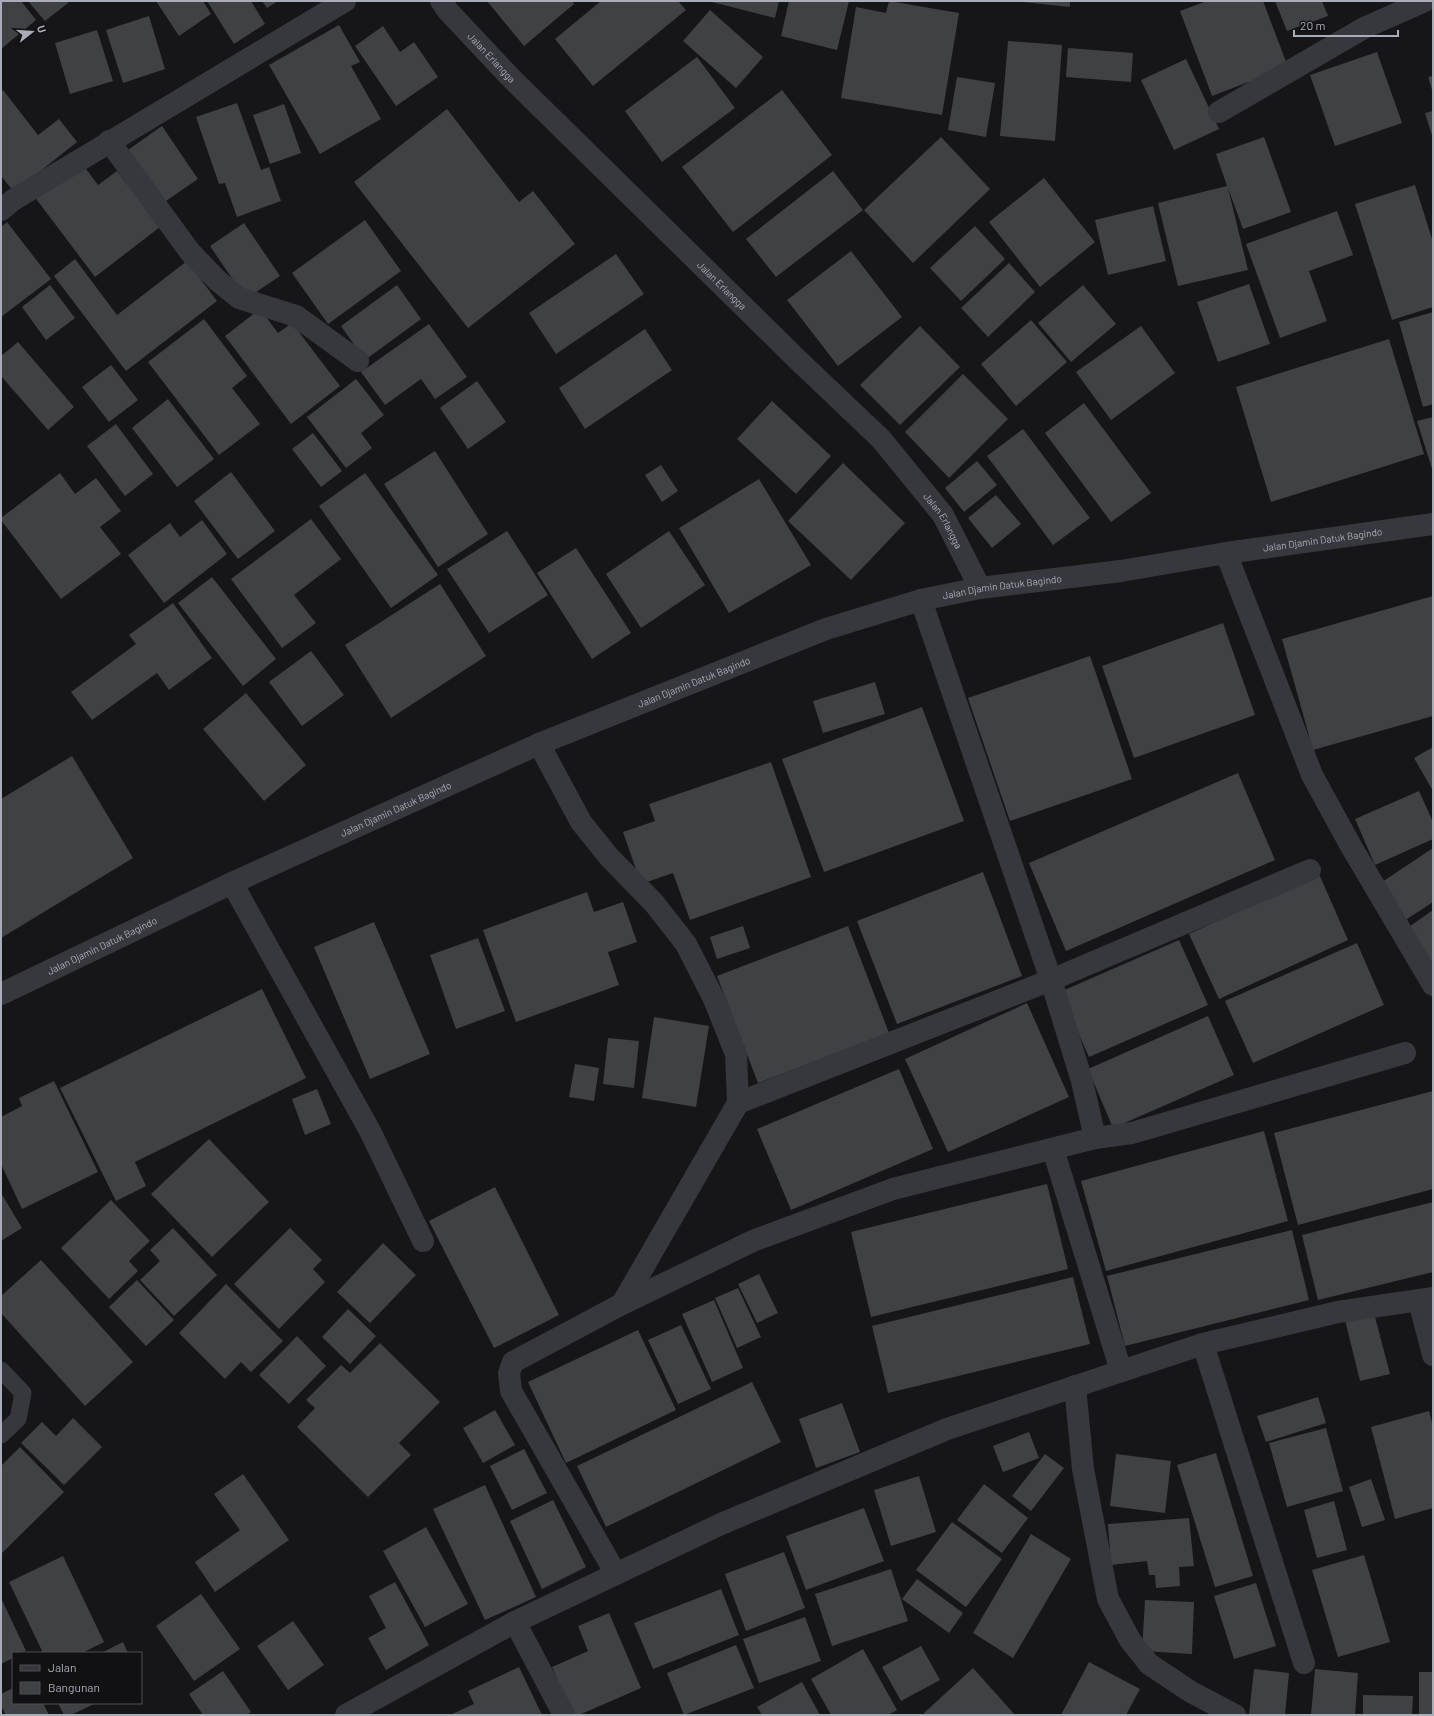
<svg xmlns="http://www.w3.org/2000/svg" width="1434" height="1716" font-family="Barlow,sans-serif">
<rect width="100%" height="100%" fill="#161618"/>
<!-- building -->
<path fill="#404145" d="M1 1H21L36 20 1 49Z
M28 1H67L68 3 45 21Z
M156 1H203L211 14 179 36Z
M207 1H251L265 24 234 44Z
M262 1H278L267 8Z
M487 1H572L574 4 524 46Z
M601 1H678L686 10 593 86 555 39Z
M708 1H779L775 18Z
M789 1H849L837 50 781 36Z
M889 1 959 13 942 115 841 98 856 7 886 13Z
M1014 1H1070V7Z
M1207 1H1263L1288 67 1212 96 1180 11Z
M1275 1H1322L1328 16 1287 31Z
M710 10 763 57 736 88 683 41Z
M149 16 165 69 123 83 106 30Z
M339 25 360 62 351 66 381 119 320 154 269 65Z
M383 26 400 52 414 42 438 77 396 106 355 46Z
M97 30 113 81 70 94 55 43Z
M1008 41 1062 45 1055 141 1000 136Z
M1068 48 1133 53 1131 82 1066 77Z
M1377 52 1402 123 1335 146 1310 75Z
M697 57 735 108 662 162 625 111Z
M1186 59 1219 129 1174 150 1141 80Z
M1433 76V93L1428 77Z
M957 77 995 83 986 137 948 130Z
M3 90 38 135 59 119 77 142 14 192 1 176V92Z
M782 90 832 155 733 232 682 167Z
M237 103 261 170 269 167 281 201 237 217 225 183 219 184 196 117Z
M284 104 301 153 270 164 253 115Z
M447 109 519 202 533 191 575 244 468 328 354 182Z
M1433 111V139L1425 113Z
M162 126 198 179 163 203 128 150Z
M941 137 990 189 913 263 864 210Z
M1264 137 1291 212 1243 229 1228 188 1248 270 1178 286 1158 203 1227 186 1216 154Z
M80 161 98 185 117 171 160 227 95 277 34 196Z
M833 171 863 210 776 277 746 239Z
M1044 178 1095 242 1040 287 989 222Z
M1415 185 1433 242V307L1392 320 1355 204Z
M1153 206 1166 261 1108 275 1095 220Z
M1337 211 1353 255 1309 271 1327 321 1280 338 1246 244Z
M365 220 401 271 328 324 292 273Z
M7 222 51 279 1 317V227Z
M244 223 280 276 246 299 210 246Z
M975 226 1005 259 961 301 930 268Z
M851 251 902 317 838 366 787 300Z
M616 254 644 294 556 354 529 313Z
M75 259 117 315 187 261 217 301 126 371 54 276Z
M1009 263 1035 292 988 337 961 308Z
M1249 284 1270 344 1218 362 1197 302Z
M50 285 75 318 46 340 22 307Z
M397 285 421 319 365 360 341 326Z
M1083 285 1116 324 1071 362 1038 323Z
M260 309 278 333 292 323 340 386 291 424 225 336Z
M1433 312V404L1423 407 1399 322Z
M204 319 247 376 232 388 260 424 219 455 148 362Z
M1031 320 1067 362 1016 406 981 364Z
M429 324 467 377 435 399 421 379 385 405 361 372Z
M920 326 960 367 900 425 860 385Z
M1141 326 1175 373 1111 420 1076 372Z
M645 329 672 370 585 429 559 388Z
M1389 339 1424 454 1271 502 1236 387Z
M18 342 74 407 48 430 1 376V356Z
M111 365 138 400 109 422 82 387Z
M963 374 1008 419 949 478 905 432Z
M356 379 384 415 361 433 372 448 346 468 307 417Z
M477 381 506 422 468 449 440 408Z
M168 399 214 459 177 487 132 428Z
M772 401 831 456 796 494 737 439Z
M1084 403 1151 493 1111 522 1045 433Z
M1433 417V472L1417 421Z
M116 424 153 474 125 496 87 446Z
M1023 429 1090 518 1053 545 987 456Z
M313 433 342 471 321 487 292 449Z
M435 451 488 534 438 567 384 484Z
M977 461 997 485 964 512 945 488Z
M843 463 905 523 851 580 788 521Z
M661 465 678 491 662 502 645 475Z
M231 472 275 531 238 559 194 501Z
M60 473 75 494 96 478 121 511 100 527 121 554 61 599 1 520V518Z
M365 473 438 575 391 608 319 506Z
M759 479 811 565 729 613 679 528Z
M996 495 1021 524 992 548 968 518Z
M311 519 341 559 294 595 316 623 282 648 231 579Z
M202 520 227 554 164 603 128 555 170 523 180 537Z
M507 531 548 595 489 633 447 569Z
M669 531 705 585 641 628 606 574Z
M576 548 631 633 592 659 537 573Z
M212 577 276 659 243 686 178 603Z
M440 584 486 656 391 718 345 645Z
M1433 596V716L1313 750 1282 639Z
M173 603 212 658 169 690 157 673 92 720 71 692 136 644 129 635Z
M1223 623 1255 715 1134 758 1102 666Z
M311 651 344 695 302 726 269 682Z
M1090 656 1132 779 1010 821 968 698Z
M875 682 885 714 823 733 813 701Z
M246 693 306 765 264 801 203 729Z
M922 707 964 821 824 872 782 759Z
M1433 747V791L1414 758Z
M72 756 133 858 1 938V799Z
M771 762 811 877 690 920 673 873 641 884 623 832 655 821 649 804Z
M1238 773 1275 860 1066 951 1029 863Z
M1419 791 1433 822V839L1375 865 1355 819Z
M1433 848V902L1404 921 1379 884Z
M983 872 1022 976 897 1024 857 921Z
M1319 874 1348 940 1219 999 1189 934Z
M587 892 594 912 623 902 637 942 608 952 619 985 516 1022 483 930Z
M1433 910V968L1406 929Z
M374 922 430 1054 370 1079 314 947Z
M743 926 750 948 717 959 710 937Z
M848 926 889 1033 758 1083 717 976Z
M478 938 505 1011 456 1029 430 955Z
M1179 940 1208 1005 1089 1057 1060 992Z
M1357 943 1384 1005 1253 1063 1225 1001Z
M262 989 306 1078 135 1162 146 1186 116 1201 60 1088Z
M1027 1003 1069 1097 948 1152 905 1059Z
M1208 1016 1234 1075 1113 1128 1088 1069Z
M654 1017 709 1026 696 1107 642 1098Z
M608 1038 639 1041 634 1088 603 1084Z
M575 1064 599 1068 594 1101 569 1097Z
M899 1069 933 1149 791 1210 757 1129Z
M54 1081 98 1172 22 1209 1 1164V1117L22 1106 19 1098Z
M317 1089 331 1124 305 1135 292 1099Z
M1433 1091V1189L1298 1225 1274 1133Z
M1264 1131 1288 1221 1106 1271 1081 1181Z
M209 1139 269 1202 212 1257 151 1194Z
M1047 1184 1068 1269 871 1317 851 1232Z
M495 1187 559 1315 494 1348 429 1221Z
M1 1193 22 1228 1 1241Z
M111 1200 150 1241 129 1261 138 1271 109 1299 61 1248Z
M1433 1202V1272L1318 1300 1302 1235Z
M173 1228 217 1275 174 1316 140 1280 160 1261 150 1250Z
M290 1228 322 1260 313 1269 325 1282 279 1329 234 1284Z
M1292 1230 1309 1300 1125 1346 1107 1276Z
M383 1243 416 1275 370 1323 337 1292Z
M41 1260 133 1362 85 1406 1 1313V1296Z
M759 1274 778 1313 757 1323 738 1284Z
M1073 1277 1090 1344 888 1393 872 1326Z
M137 1280 174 1320 146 1346 109 1307Z
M226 1284 283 1341 251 1372 241 1362 225 1379 179 1333Z
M738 1288 761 1337 737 1348 715 1298Z
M714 1300 743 1368 712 1382 682 1314Z
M348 1309 376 1336 350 1364 322 1337Z
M1374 1313 1390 1374 1360 1381 1345 1320Z
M681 1325 711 1389 678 1404 648 1340Z
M638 1330 676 1410 566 1463 528 1382Z
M297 1336 326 1366 289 1404 259 1375Z
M380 1343 440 1402 399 1443 411 1455 368 1497 297 1427 315 1408 306 1400 341 1365 350 1373Z
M752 1382 781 1442 606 1527 577 1466Z
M1318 1397 1326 1423 1266 1442 1257 1416Z
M842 1403 860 1452 816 1468 799 1419Z
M495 1410 515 1445 483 1463 463 1428Z
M1429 1411 1433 1427V1508L1395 1519 1371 1427Z
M73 1418 102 1447 64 1485 21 1443 42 1422 56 1436Z
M1326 1428 1343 1491 1287 1507 1269 1443Z
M1029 1432 1039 1458 1003 1472 993 1446Z
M20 1447 64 1492 1 1554V1466Z
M524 1449 547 1493 512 1510 490 1466Z
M1216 1453 1253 1576 1215 1587 1177 1465Z
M1045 1454 1064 1468 1031 1511 1012 1496Z
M1116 1454 1171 1461 1165 1513 1110 1506Z
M243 1474 289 1540 215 1592 195 1562 240 1530 214 1494Z
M919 1476 936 1532 891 1546 874 1490Z
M1371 1479 1385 1520 1362 1527 1349 1487Z
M984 1484 1028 1518 1002 1553 957 1520Z
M485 1485 536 1597 485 1620 433 1509Z
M553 1500 586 1567 542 1589 510 1521Z
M1334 1501 1347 1550 1317 1558 1304 1510Z
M864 1508 884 1561 806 1590 786 1536Z
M1189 1518 1194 1566 1179 1567 1180 1586 1156 1588 1155 1575H1149L1147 1561 1111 1565 1108 1524Z
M952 1522 1002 1559 966 1607 916 1570Z
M426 1527 468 1604 425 1627 383 1551Z
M1031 1534 1071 1559 1013 1658 973 1633Z
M784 1552 805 1608 746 1631 725 1574Z
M1364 1555 1390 1642 1338 1657 1312 1570Z
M63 1556 104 1642 82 1653H43L9 1582Z
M891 1569 908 1621 832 1646 815 1594Z
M917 1579 963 1613 949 1633 902 1599Z
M395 1582 429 1645 386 1670 368 1638 386 1628 369 1596Z
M1256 1583 1276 1646 1234 1659 1214 1596Z
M721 1589 739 1635 653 1669 634 1623Z
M201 1594 240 1649 194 1681 156 1626Z
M1 1598 26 1651 13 1653V1658L1 1664Z
M1145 1600 1194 1602 1192 1654 1142 1651Z
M609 1613 641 1688 579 1715H572L552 1667 588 1651 578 1626Z
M805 1617 821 1661 759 1683 743 1639Z
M293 1621 324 1665 288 1690 257 1646Z
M123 1642 128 1653H101Z
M736 1645 754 1688 684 1715 667 1673Z
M921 1646 940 1680 901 1701 882 1667Z
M863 1649 897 1710 888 1715H831L811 1679Z
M1089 1662 1140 1689 1126 1715H1061Z
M519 1667 542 1715H450L474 1704 468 1691Z
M973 1668 1015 1715H926L924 1713Z
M1254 1669 1289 1673 1285 1715H1249Z
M1315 1669 1358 1673 1355 1715H1311Z
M223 1671 251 1712 247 1715H203L189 1694Z
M1419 1672H1433V1715H1419Z
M802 1682 820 1715H762L757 1707Z
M13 1688V1703H43L49 1715H6L1 1706V1694Z
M1363 1695 1413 1696 1412 1715H1363Z
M58 1703H96L71 1715H64Z"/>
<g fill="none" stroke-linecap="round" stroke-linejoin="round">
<!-- service -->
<path stroke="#37383d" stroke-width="17" d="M1 1370 23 1393 18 1419 1 1435"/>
<!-- minor -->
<g stroke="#37383d" stroke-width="22">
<path id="s1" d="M441 1 448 11 511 78 799 361 881 439 943 515 980 588"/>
<path d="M1219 112 1364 28 1425 1"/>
<path d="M109 141 190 252 218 281 239 298 296 316 358 361"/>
<path d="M1 210 13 200 345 1"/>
<path d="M1226 553 1312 775 1352 848 1433 985"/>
<path d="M921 600 1051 980 1082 1081 1095 1138 1132 1133 1405 1053"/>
<path d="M539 744 581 822 609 857 654 903 686 944 714 999 736 1054 738 1103 622 1304"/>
<path d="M232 883 370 1131 423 1241"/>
<path d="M738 1103 1051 980 1310 870"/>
<path d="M1053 1149 1121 1371"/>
<path d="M1419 1301 1433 1355"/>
<path d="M1203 1344 1304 1663"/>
<path d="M1075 1386 1083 1469 1108 1599 1130 1640 1149 1664 1191 1692 1235 1715"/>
<path d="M616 1574 511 1391 509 1373 513 1362 622 1304 755 1240 893 1189 1095 1138"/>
<path d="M515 1622 564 1715"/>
<path d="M346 1715 515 1622 721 1524 947 1429 1203 1344 1338 1312 1433 1298"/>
</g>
<!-- tertiary -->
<path stroke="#37383d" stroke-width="22" id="s2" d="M1 994 232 883 539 744 826 629 921 600 980 588 1121 571 1226 553 1433 524"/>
</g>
<g text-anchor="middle" stroke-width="3" stroke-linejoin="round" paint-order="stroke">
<!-- street labels -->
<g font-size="10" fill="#a8adb8" stroke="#111113">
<text dy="4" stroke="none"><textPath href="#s1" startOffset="76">Jalan Erlangga</textPath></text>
<text dy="4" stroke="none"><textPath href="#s1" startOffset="400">Jalan Erlangga</textPath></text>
<text dy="4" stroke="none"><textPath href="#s1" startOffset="724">Jalan Erlangga</textPath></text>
<text dy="4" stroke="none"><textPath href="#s2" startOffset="1408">Jalan Djamin Datuk Bagindo</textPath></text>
<text dy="4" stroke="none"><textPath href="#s2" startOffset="1084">Jalan Djamin Datuk Bagindo</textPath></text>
<text dy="4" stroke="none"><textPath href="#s2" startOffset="760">Jalan Djamin Datuk Bagindo</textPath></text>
<text dy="4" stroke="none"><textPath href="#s2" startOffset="436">Jalan Djamin Datuk Bagindo</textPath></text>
<text dy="4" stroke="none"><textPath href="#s2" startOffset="112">Jalan Djamin Datuk Bagindo</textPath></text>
</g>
</g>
<!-- border -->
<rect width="1434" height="1716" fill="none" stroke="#a8adb8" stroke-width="4"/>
<!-- legend -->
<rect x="12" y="1652" width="130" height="52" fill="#111113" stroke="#4d4f55"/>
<rect x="20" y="1665" width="20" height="6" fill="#37383d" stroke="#4d4f55"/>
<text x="48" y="1672" font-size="12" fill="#a8adb8">Jalan</text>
<rect x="20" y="1682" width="20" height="12" fill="#404145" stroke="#4d4f55"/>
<text x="48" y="1692" font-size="12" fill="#a8adb8">Bangunan</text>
<!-- north arrow -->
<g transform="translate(32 32) rotate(73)" stroke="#111113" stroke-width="3" paint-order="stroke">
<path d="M0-3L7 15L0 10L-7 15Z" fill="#a8adb8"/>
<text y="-6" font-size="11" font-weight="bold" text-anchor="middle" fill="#a8adb8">U</text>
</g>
<!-- scale -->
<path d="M1294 30v6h104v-6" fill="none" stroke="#a8adb8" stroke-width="2"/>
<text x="1300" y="30" font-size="12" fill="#a8adb8" stroke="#111113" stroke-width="3" paint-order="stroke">20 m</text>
</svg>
